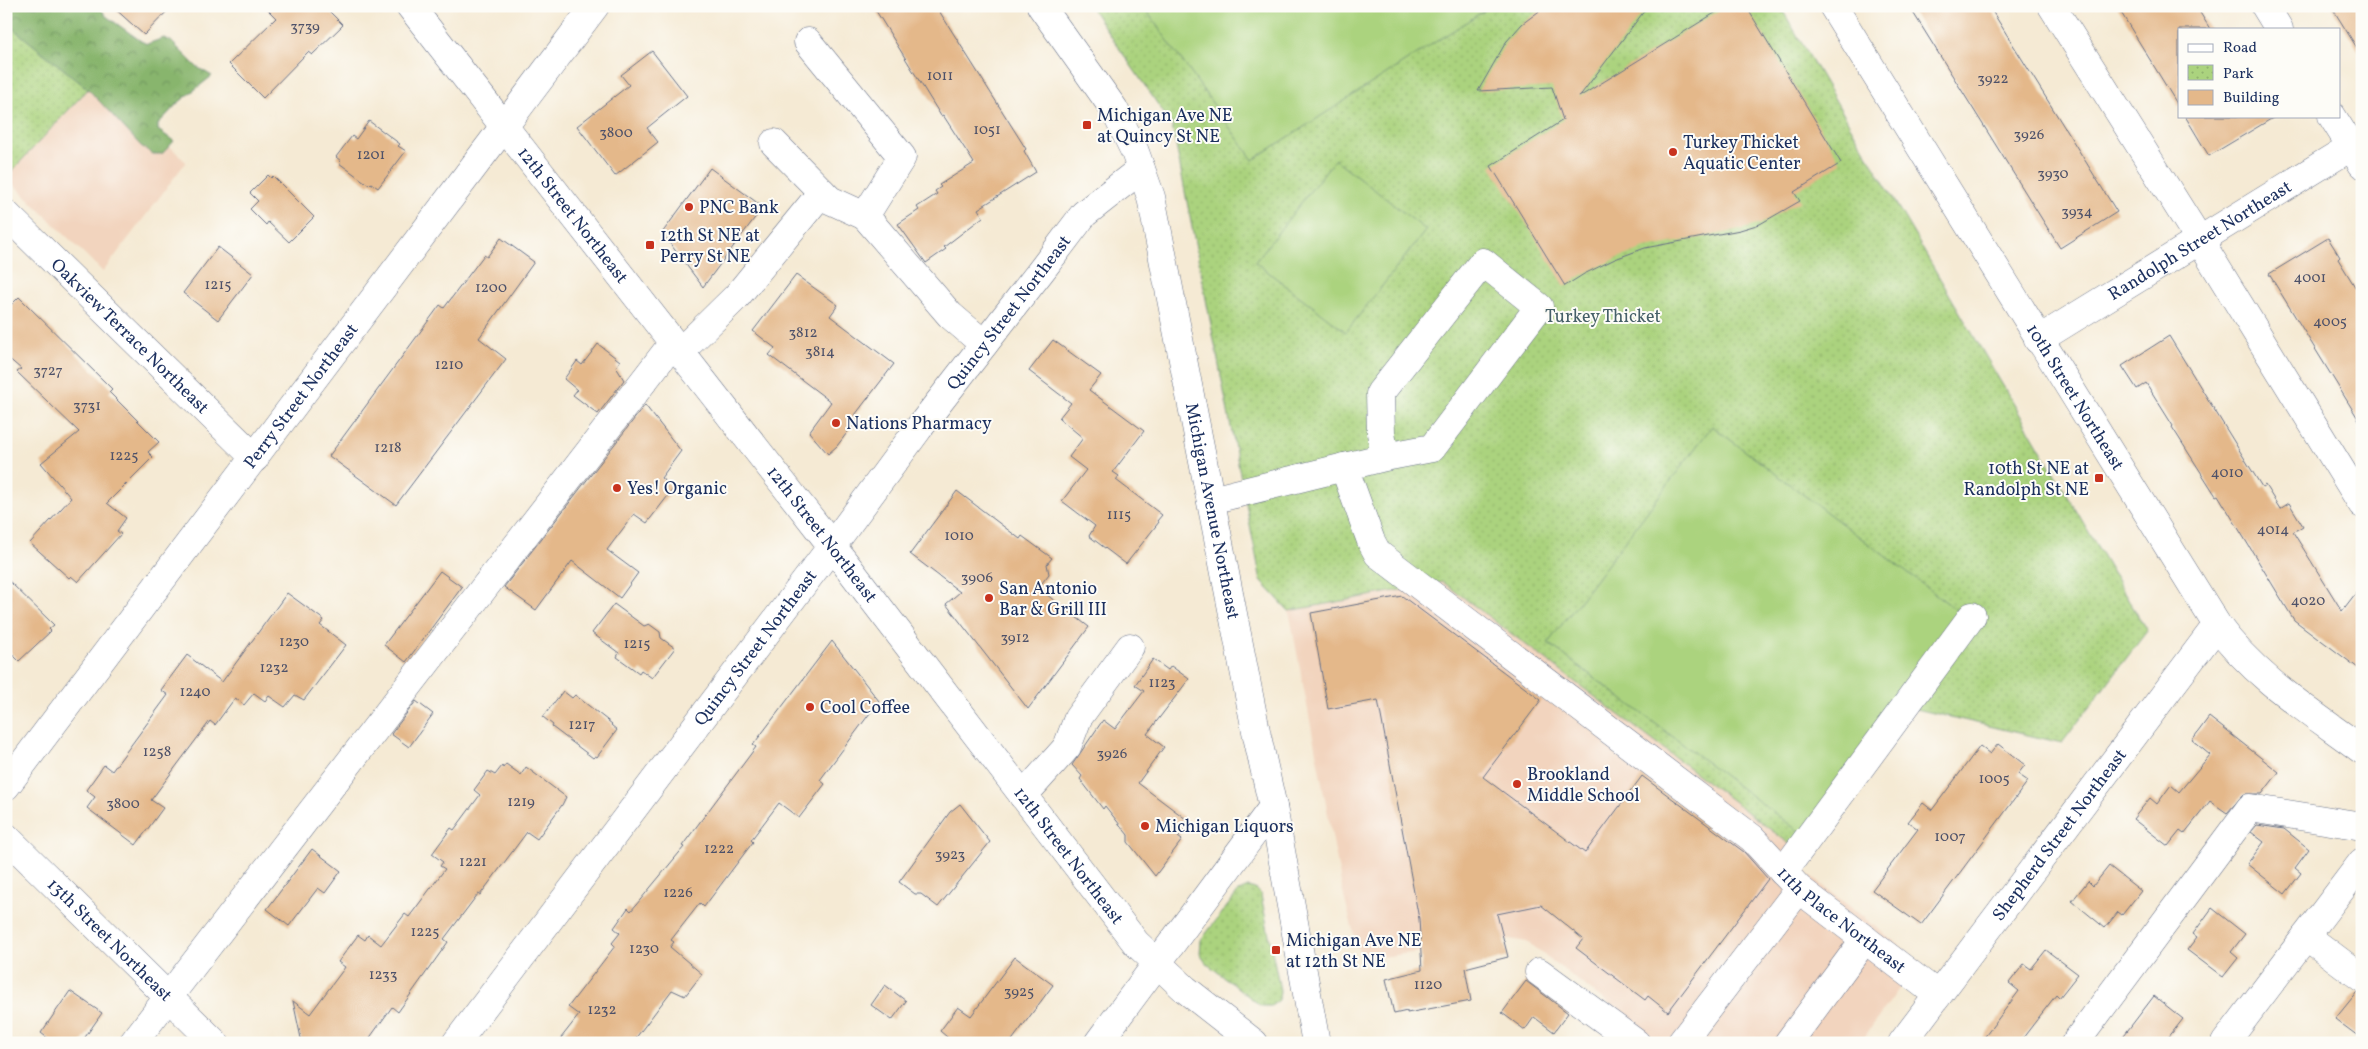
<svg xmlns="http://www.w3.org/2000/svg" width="2368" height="1049" font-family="Vollkorn,serif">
<defs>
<pattern id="forest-crowns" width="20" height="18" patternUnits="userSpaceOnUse" patternTransform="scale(1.25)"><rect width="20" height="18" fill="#88b56d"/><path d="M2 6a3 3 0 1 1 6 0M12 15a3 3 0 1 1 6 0" fill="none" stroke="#6e945d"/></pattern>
<pattern id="park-dots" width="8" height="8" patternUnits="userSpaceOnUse" patternTransform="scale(1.25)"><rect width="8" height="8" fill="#abd37e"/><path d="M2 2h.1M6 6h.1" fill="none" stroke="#93b56f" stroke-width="1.8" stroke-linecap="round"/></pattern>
</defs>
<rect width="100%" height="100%" fill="#fdfcf7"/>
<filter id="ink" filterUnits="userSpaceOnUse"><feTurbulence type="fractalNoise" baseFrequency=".02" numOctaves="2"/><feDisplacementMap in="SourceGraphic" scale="10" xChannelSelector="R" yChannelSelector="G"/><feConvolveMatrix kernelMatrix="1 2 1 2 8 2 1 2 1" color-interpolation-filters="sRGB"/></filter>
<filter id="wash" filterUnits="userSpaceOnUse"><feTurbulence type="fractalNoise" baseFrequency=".0096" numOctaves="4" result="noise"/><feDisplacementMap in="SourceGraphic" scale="20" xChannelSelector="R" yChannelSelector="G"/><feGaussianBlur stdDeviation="1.12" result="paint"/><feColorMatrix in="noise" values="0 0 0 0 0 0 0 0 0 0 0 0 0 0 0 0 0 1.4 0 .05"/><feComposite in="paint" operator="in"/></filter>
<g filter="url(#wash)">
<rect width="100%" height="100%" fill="#f5ead4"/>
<!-- built -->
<path fill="#f2d4be" d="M6 6 182 99 152 129 186 162 103 272 6 177Z
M1443 582 1795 848 1807 873 1919 961 1860 1043H1661L1527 942 1510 939 1361 960 1343 893 1289 611Z"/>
<!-- forest -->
<path fill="url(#forest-crowns)" stroke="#527266" d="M6 6H99L106 16 141 41 147 44 164 38 171 41 197 67 212 76 178 103 158 124V130L174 141 162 154H153L141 146 88 89 6 23Z"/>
<!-- park -->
<path fill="url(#park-dots)" stroke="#63816e" d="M1090 6H1780L2147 631 2062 743 1899 705 1795 848 1443 582 1289 611 1261 581 1172 125Z
M6 23 88 89 9 174 6 170Z
M1248 887 1255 889 1261 895 1280 990 1279 1000 1271 1006H1261L1206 963 1200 954 1201 940 1239 891Z"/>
<!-- pitch -->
<path fill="#abd37e" stroke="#63816e" d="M1143 6H1491L1253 160Z
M1335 159 1426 230 1346 332 1255 262Z
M1712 426 1966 617 1801 833 1548 643Z"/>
<g id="blocks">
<!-- building -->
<path fill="#e4b88a" d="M112 6H172L144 35Z
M264 6H324L343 25 312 55 308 52 263 98 229 64 276 18Z
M873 6H936L1026 149 1024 151 1036 172 978 209 983 217 944 247 946 249 926 263 898 224 919 210 917 207 937 194 935 191 941 187 939 185 974 163 943 115 941 116Z
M1546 6H1648L1579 97 1726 6H1746L1841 163 1794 192 1800 201 1760 224 1740 230 1645 248 1615 259 1584 274 1565 286 1491 166 1563 120 1552 87 1478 91 1506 42 1522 24Z
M1909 6H1989L2117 212 2060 248Z
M2117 6H2196L2210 29H2179V107Z
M2331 6H2362V56Z
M652 51 687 96 647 128 658 142 615 176 577 126 629 85 621 75Z
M2185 116H2276L2209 156Z
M369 121 400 144 398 146 406 151 378 188 371 183 369 185 339 163 341 161 336 157 352 136 356 139Z
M710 168 763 207 703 287 662 233Z
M268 175 271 178 273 176 314 217 289 242 268 222 266 225 250 209 258 201 250 193Z
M501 238 534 262 479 338 506 359 396 505 329 456 440 305 444 308 484 255 487 257Z
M2328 238 2340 257 2338 259 2362 298V425L2269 274Z
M218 247 253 274 218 320 183 293Z
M796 275 838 305 830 316 894 364 855 415 859 417 837 446 828 454 809 432 831 402 769 355 775 348 753 331Z
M19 297 112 389 109 392 159 442 148 452 153 457 107 503 126 518 117 531 121 534 78 582 71 576 69 578 30 543 71 498 41 463 79 432 17 372 21 369 6 356V310Z
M2169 336 2262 487 2265 485 2280 509 2289 503 2303 526 2293 532 2342 611 2362 585V671L2294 620 2218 495 2216 496 2172 427 2173 426 2146 383 2137 389 2122 366Z
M1053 340 1101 375 1089 390 1144 431 1113 472 1119 476 1116 480 1162 515 1157 521 1159 522 1126 564 1089 536 1095 526 1062 501 1086 470 1069 457 1083 438 1059 418 1071 403 1029 371Z
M598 344 620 361 616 367 624 380 598 414 573 395 577 390 564 379 577 361 582 365Z
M645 405 681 451 661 478 674 488 647 523 634 514 607 550 638 573 620 598 572 561 536 610 504 587Z
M957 491 1020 539 1022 536 1052 558 1047 564 1049 574 1038 588 1089 627 1028 709 946 604 960 592 910 554Z
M440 571 462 587 406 662 384 645Z
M6 578 54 625 49 629 51 631 19 661 6 648Z
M287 593 324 620 320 625 346 645 304 700 295 695 285 707 269 696 265 701 254 693 244 705 235 698 215 725 210 721 151 800 163 808 136 845 87 808 95 797 86 790 104 765 112 771 168 695 161 690 187 655 222 682Z
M1402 596 1541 700 1483 777 1585 853 1642 776 1744 852 1768 879 1668 1012 1648 996 1645 1000 1576 948 1583 939 1541 905 1497 914 1508 957 1465 968 1471 1001 1407 1013V1011L1394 1014 1386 979 1422 970 1419 919 1378 700 1328 709 1311 613Z
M614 604 644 626 649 624 660 632 661 638 675 648 652 678 641 670 639 673 617 657 619 653 592 633Z
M832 641 879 701 820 780 825 784 799 818 779 803 751 840 753 842 704 907 700 903 671 940 674 942 670 947 702 974 685 996 672 990 632 1043H557L579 1015 568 1007 615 946 612 943 620 933 614 928 628 908 631 911 684 847 682 846 756 747 753 745Z
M1153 659 1168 670 1171 666 1189 679 1147 734 1164 747 1138 783 1190 822 1178 837 1182 840 1155 876 1128 842V835L1105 806 1103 809 1080 779 1082 776 1072 765 1103 720 1115 729 1144 691 1135 685Z
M563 691 572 698 575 695 612 724 611 725 617 730 597 757 595 756 593 758 552 727 553 725 543 717Z
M416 701 433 714 409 747 391 734Z
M2209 717 2279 772 2262 794H2244L2227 813 2210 801 2184 834 2180 831 2168 846 2133 819 2150 798 2157 804 2171 785 2179 792 2210 755 2192 740Z
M1998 744 2025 765 2018 774 2028 781 1921 925 1872 890 1918 829 1908 822 1923 803 1932 810 1980 746 1990 754Z
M506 764 521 775 526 767 566 797 562 805 537 839 527 832 480 895 478 894 444 939 448 942 398 1012 392 1007 366 1043H302L293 1001 310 1014 343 970 345 967 338 962 358 935 365 940 368 935 381 945 405 914 409 917 445 869 440 866 443 862 432 854 451 828 454 830 480 795 474 790 488 771 495 775 502 766 503 768Z
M960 804 990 842 938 907 921 894H915L899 882 950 812Z
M2257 825 2284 829 2309 849 2295 868 2301 873 2285 894 2247 864 2264 842 2251 832Z
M312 849 341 871 325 893 318 888 289 926 267 909Z
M2109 866 2141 891 2122 915 2118 912 2105 928 2072 901 2088 881 2093 886Z
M2212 908 2245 934 2231 952 2238 958 2223 977 2187 950 2197 937 2193 934Z
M2046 950 2078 974 2059 998 2056 995 2019 1043H1980L2019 991 2009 983 2024 964 2031 969Z
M1015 957 1053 985 1010 1043H954L940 1031 958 1007 971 1016Z
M1526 981 1568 1013 1554 1032 1534 1017 1525 1030 1502 1013Z
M885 985 906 1001 892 1020 871 1005Z
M70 991 102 1013 81 1043H54L41 1033Z
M2357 992 2362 993V1039L2335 1019Z
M2154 996 2183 1019 2164 1043H2118Z"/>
</g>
</g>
<g filter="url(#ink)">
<use href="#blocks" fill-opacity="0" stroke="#677087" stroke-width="1"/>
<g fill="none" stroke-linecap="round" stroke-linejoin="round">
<!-- minor casing -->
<g stroke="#677087" stroke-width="29">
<g id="minor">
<path id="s1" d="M410 6 832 546 1136 943 1185 989 1254 1043"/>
<path id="s2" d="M1833 6 2217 625C2255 678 2311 712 2362 750"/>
<path d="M2052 6 2200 241 2362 504"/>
<path d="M2265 6 2279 29"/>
<path d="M808 42 902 157 865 216 950 315 984 344"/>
<path d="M2332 116 2362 164"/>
<path d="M774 143 830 200 865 216"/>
<path id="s3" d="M6 214 255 458"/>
<path id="s4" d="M2038 340 2362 140"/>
<path d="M680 352 737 296 822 192"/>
<path id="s5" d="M1344 467 1371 541 1378 554 1752 838 1799 889 1938 995"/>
<path d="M1211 500 1385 457 1432 448 1539 307 1483 262 1380 393 1381 433 1385 457"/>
<path id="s6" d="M6 786 595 6"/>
<path d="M1023 796 1067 747 1078 718 1130 647"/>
<path id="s7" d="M6 837 215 1043"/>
<path d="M1783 872 1972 616"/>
<path d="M2306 936 2362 978"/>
<path d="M1539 972 1636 1043"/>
<path d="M133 1043 673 343"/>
<path id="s8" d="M456 1043 832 546 919 428 1044 267 1084 214 1141 169"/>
<path d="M1098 1043 1273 807"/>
<path d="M1681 1043 1799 889"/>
<path d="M1788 1043 1865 939"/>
<path id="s9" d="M1902 1043 2217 625"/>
<path d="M2075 1043 2250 808 2362 826"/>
<path d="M2225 1043 2362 862"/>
</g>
</g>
<!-- major casing -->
<g stroke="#677087" stroke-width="29">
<g id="major">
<path id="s10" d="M1041 6 1114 109 1135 152 1151 197 1257 736 1273 807 1316 1043"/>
</g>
</g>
<!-- minor -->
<use href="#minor" stroke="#fff" stroke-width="28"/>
<!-- major -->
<use href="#major" stroke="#fff" stroke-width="28"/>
</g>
</g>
<!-- markers -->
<g fill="#c8321e" stroke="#fdfcf7" stroke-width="2">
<rect x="1082" y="120" width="10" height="10" rx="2.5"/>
<circle cx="1673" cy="152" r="5"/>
<circle cx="689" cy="207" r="5"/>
<rect x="645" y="240" width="10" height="10" rx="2.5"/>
<circle cx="836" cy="423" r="5"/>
<rect x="2094" y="473" width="10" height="10" rx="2.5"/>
<circle cx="617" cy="488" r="5"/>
<circle cx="989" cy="598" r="5"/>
<circle cx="810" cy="707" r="5"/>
<circle cx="1517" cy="784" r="5"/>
<circle cx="1145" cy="826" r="5"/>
<rect x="1271" y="945" width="10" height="10" rx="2.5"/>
</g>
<g text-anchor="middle" stroke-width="4" stroke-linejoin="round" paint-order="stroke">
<!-- number labels -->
<g font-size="15" fill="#4d5169">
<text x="305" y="31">3739</text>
<text x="940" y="80">1011</text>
<text x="1993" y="83">3922</text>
<text x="987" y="134">1051</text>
<text x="616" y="137">3800</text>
<text x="2029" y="139">3926</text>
<text x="371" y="159">1201</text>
<text x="2053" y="178">3930</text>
<text x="2077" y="216">3934</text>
<text x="2310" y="282">4001</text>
<text x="218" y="289">1215</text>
<text x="491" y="292">1200</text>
<text x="2330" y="326">4005</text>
<text x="803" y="337">3812</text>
<text x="820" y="356">3814</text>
<text x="449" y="369">1210</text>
<text x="48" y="375">3727</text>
<text x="87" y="410">3731</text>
<text x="388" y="452">1218</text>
<text x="124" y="460">1225</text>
<text x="2227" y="477">4010</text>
<text x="1119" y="519">1115</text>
<text x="2273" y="534">4014</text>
<text x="959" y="540">1010</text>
<text x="977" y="582">3906</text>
<text x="2308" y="605">4020</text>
<text x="1015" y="642">3912</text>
<text x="294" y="646">1230</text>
<text x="637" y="648">1215</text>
<text x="274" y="672">1232</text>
<text x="1162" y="687">1123</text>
<text x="195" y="696">1240</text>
<text x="582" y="729">1217</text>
<text x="157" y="756">1258</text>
<text x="1112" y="758">3926</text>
<text x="1994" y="783">1005</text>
<text x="521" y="806">1219</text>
<text x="123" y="808">3800</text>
<text x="1950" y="841">1007</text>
<text x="719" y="853">1222</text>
<text x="950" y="859">3923</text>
<text x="473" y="866">1221</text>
<text x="678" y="897">1226</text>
<text x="425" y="936">1225</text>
<text x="644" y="953">1230</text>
<text x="383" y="979">1233</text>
<text x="1428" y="989">1120</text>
<text x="1019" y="996">3925</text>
<text x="602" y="1014">1232</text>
</g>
<!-- poi labels -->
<g font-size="18" fill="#1b2f5e" stroke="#fdfcf7" text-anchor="start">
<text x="1097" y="121">Michigan Ave NE<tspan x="1097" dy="21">at Quincy St NE</tspan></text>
<text x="1683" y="148">Turkey Thicket<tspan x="1683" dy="21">Aquatic Center</tspan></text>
<text x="699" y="213">PNC Bank</text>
<text x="660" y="241">12th St NE at<tspan x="660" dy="21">Perry St NE</tspan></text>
<text x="846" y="429">Nations Pharmacy</text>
<text x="2089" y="474" text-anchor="end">10th St NE at<tspan x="2089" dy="21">Randolph St NE</tspan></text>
<text x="627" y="494">Yes! Organic</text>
<text x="999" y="594">San Antonio<tspan x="999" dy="21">Bar &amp; Grill III</tspan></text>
<text x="820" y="713">Cool Coffee</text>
<text x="1527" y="780">Brookland<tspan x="1527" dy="21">Middle School</tspan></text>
<text x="1155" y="832">Michigan Liquors</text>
<text x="1286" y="946">Michigan Ave NE<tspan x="1286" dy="21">at 12th St NE</tspan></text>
</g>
<!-- street labels -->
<g font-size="18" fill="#1b2f5e" stroke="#fdfcf7">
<text dy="6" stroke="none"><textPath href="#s1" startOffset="265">12th Street Northeast</textPath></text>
<text dy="6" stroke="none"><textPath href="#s4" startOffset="190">Randolph Street Northeast</textPath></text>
<text dy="6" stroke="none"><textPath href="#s8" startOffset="916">Quincy Street Northeast</textPath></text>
<text dy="6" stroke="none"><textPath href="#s3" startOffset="174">Oakview Terrace Northeast</textPath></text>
<text dy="6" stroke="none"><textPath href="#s6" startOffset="489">Perry Street Northeast</textPath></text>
<text dy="6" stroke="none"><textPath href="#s2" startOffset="460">10th Street Northeast</textPath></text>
<text dy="6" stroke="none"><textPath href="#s10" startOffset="542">Michigan Avenue Northeast</textPath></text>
<text dy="6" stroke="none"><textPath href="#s1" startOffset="670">12th Street Northeast</textPath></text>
<text dy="6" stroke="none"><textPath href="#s8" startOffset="496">Quincy Street Northeast</textPath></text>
<text dy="6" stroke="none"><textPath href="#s9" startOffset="261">Shepherd Street Northeast</textPath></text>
<text dy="6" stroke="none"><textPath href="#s1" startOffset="1075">12th Street Northeast</textPath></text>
<text dy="6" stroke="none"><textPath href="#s5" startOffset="685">11th Place Northeast</textPath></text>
<text dy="6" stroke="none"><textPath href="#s7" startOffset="146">13th Street Northeast</textPath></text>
</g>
<!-- park labels -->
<g font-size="18" fill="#466068" stroke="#fdfcf7">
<text x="1603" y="322">Turkey Thicket</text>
</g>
</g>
<!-- margin -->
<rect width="2368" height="1049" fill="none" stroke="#fdfcf7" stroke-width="25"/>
<!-- legend -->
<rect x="2178" y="28" width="162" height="90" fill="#fdfcf7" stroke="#a3aaba"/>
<rect x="2188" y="44" width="25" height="8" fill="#ffffff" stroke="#a3aaba"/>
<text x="2223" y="52" font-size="15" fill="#1b2f5e">Road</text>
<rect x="2188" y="65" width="25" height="15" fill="url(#park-dots)" stroke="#a3aaba"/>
<text x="2223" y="78" font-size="15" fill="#1b2f5e">Park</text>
<rect x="2188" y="90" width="25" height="15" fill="#e4b88a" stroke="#a3aaba"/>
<text x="2223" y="102" font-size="15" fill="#1b2f5e">Building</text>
</svg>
